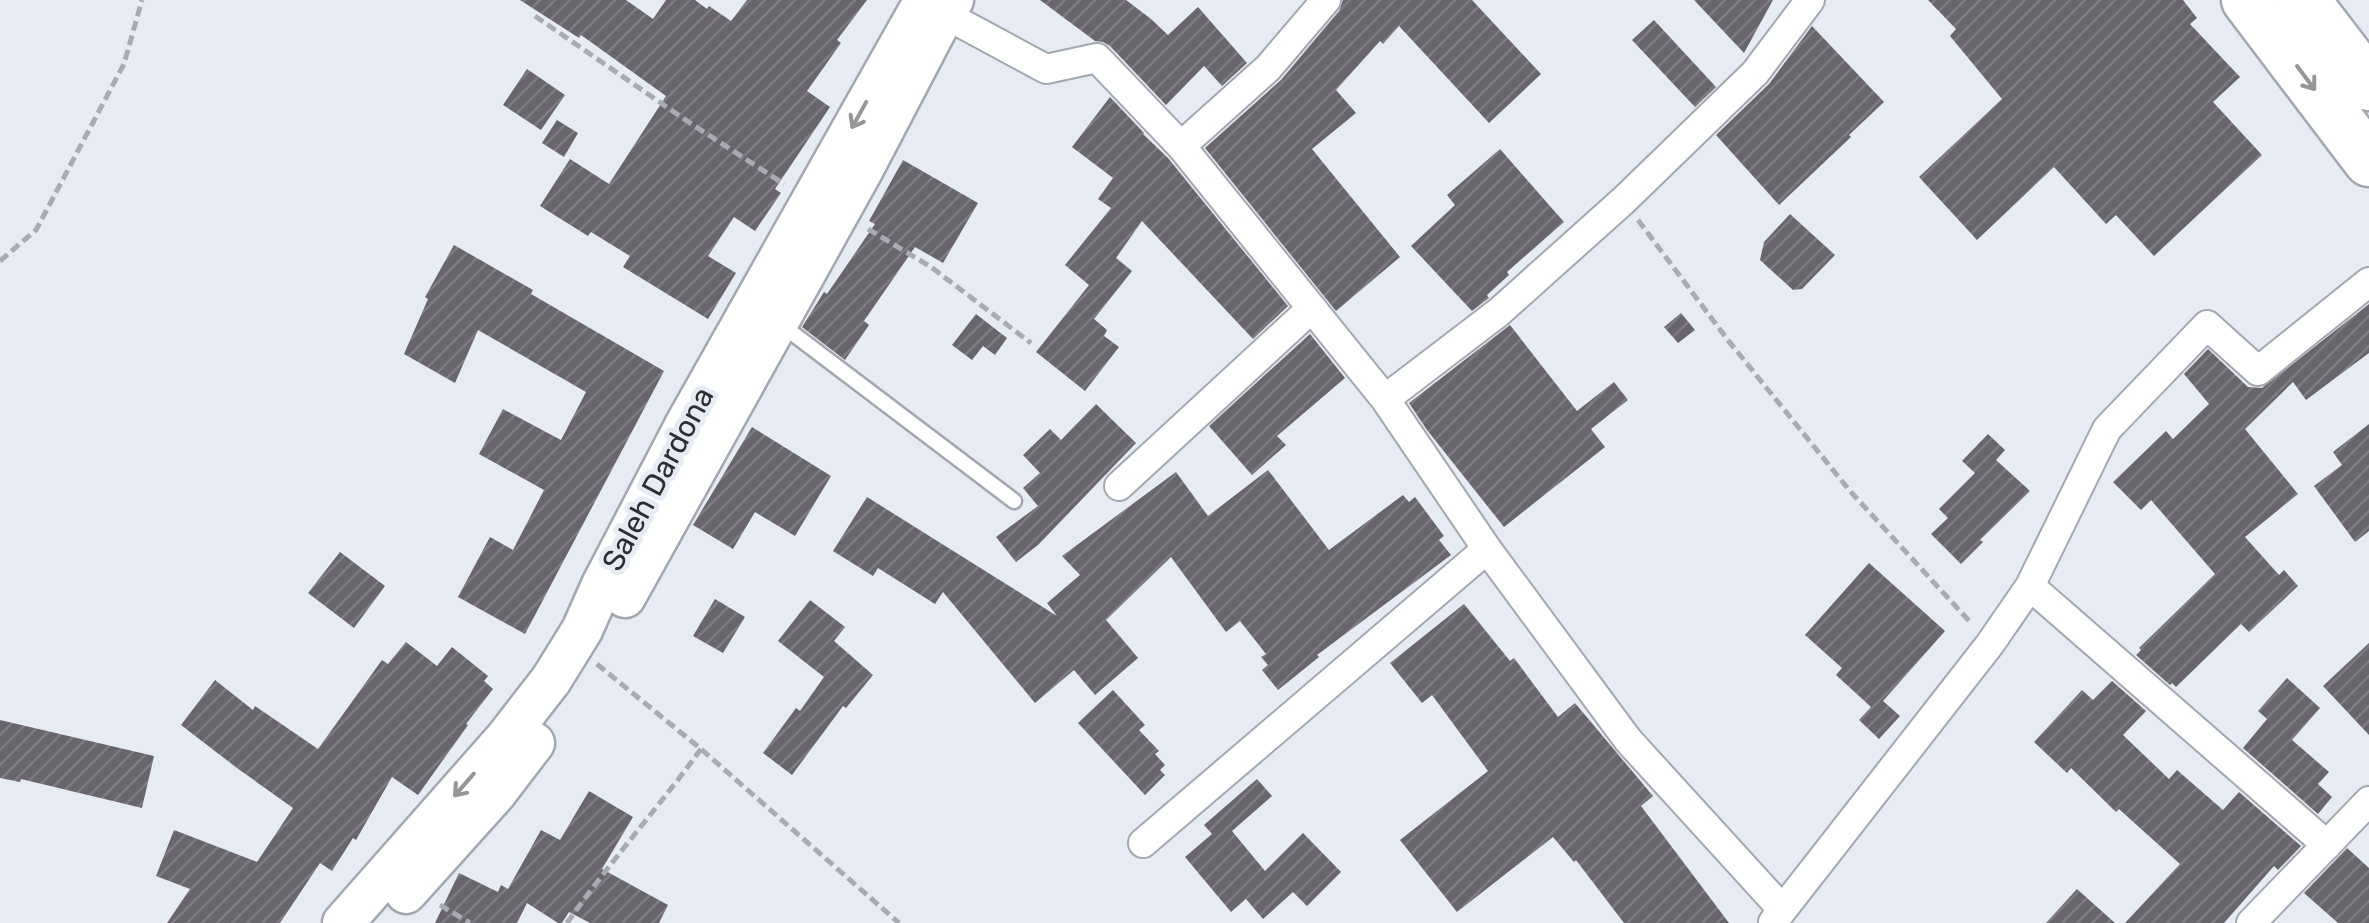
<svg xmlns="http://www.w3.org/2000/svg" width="2369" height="923" font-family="Rubik,sans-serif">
<defs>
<pattern id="building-hatch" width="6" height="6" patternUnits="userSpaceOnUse" patternTransform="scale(2.5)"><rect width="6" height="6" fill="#68656d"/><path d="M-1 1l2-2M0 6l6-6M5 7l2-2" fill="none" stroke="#7e7c82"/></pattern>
</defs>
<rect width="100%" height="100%" fill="#e7ebf4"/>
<!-- building -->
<path fill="url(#building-hatch)" d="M520 0H626L653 19 666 0H695L707 9 709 6 731 21 747 0H867L837 40 841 43 807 91 830 107 775 189 781 193 755 231 734 217 708 256 736 273 708 319 623 267 630 256 591 232 588 236 540 206 570 159 609 184 666 96 581 35 579 38Z
M1040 0H1126L1151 19 1168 35 1198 7 1247 63 1222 86 1204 66 1166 105 1110 46 1103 42 1095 41Z
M1343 0H1472L1541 74 1489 123 1399 26 1383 44 1380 41 1336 90 1356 113 1312 149 1400 257 1336 311 1205 148 1281 80 1339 11Z
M1694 0H1773L1744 53Z
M1928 0H2183L2197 18 2190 24 2240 77 2213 102 2262 155 2154 256 2116 215 2106 224 2054 167 1977 240 1919 177 2002 99 1950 36 1956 29Z
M1654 20 1716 87 1695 107 1632 40Z
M1812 26 1884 102 1849 135 1851 137 1779 205 1716 135 1769 84Z
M527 69 565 95 541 130 503 105Z
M1110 97 1144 133 1143 134 1168 158 1288 306 1253 339 1142 221 1116 258 1132 271 1094 319 1107 330 1104 336 1119 347 1085 391 1036 352 1089 285 1065 265 1111 208 1098 199 1113 178 1072 147Z
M557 120 578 133 564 157 542 143Z
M1500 149 1564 222 1507 272 1509 275 1487 295 1489 298 1472 311 1411 246 1455 205 1447 195Z
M903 160 978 203 943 263 915 247 864 321 869 325 845 360 802 327 824 292 827 294 875 224 869 221Z
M1790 214 1835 255 1802 289 1793 290 1760 260 1764 242Z
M454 245 533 290 531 294 664 371 525 634 458 597 490 537 513 550 544 490 479 454 503 409 561 440 586 392 478 330 455 383 404 354 428 299 425 297Z
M2369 304V353L2306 400 2293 382 2245 429 2298 494 2245 537 2279 575 2284 570 2298 586 2249 632 2241 624 2176 687 2172 683 2170 685 2136 655 2141 650 2139 648 2215 574 2151 500 2141 510 2113 482 2166 431 2173 439 2209 404 2184 374 2208 349 2248 387 2262 388Z
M1681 313 1695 330 1678 343 1664 327Z
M976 314 1007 338 995 355 983 346 972 360 952 345Z
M1510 325 1577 411 1614 382 1628 400 1591 429 1605 447 1504 527 1427 430 1409 403Z
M1310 334 1345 378 1277 436 1286 445 1252 475 1209 426Z
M1096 404 1136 443 1038 545 1016 562 996 537 1038 506 1023 488 1040 473 1023 455 1050 429 1061 440Z
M2369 424V531L2355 542 2314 486 2342 465 2333 452Z
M752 427 831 476 795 536 755 512 733 549 693 525Z
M1988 434 2005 450 1996 460 2030 491 1980 540 1983 542 1961 564 1931 534 1948 518 1939 509 1975 473 1962 461Z
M1268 470 1329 550 1403 495 1409 502 1415 497 1444 536 1439 540 1451 555 1317 655 1319 657 1278 690 1262 670 1268 665 1261 657 1266 654 1240 621 1226 632 1171 557 1106 620 1138 658 1095 695 1074 670 1035 703 943 592 935 604 878 568 873 576 833 551 867 497 1057 616 1047 603 1080 575 1062 556 1176 472 1208 516Z
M340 552 385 586 354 628 308 593Z
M1869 563 1945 631 1883 701 1900 716 1879 739 1859 720 1871 707 1836 675 1842 668 1805 635Z
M715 599 745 617 723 653 693 636Z
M810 600 845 627 834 641 873 675 846 708 843 706 792 775 763 753 796 708 800 711 824 677 778 641Z
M1464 604 1510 661 1514 658 1558 717 1575 703 1653 796 1641 806 1729 923H1624L1576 860 1574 862 1553 837 1457 912 1400 840 1488 771 1432 695 1422 703 1390 663Z
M406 642 437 666 452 647 488 676 484 681 493 689 466 724 468 725 418 795 392 777 356 840 353 838 332 871 320 863 280 923H167L190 889 156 876 174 830 257 862 293 808 237 768 181 725 215 680 253 710 255 706 318 749 382 660 388 664Z
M2369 643V735L2323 686Z
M2287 678 2320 708 2292 740 2329 772 2318 784 2332 797 2318 814 2243 748 2267 719 2258 711Z
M2112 681 2146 711 2123 735 2169 779 2177 770 2223 810 2239 792 2301 846 2278 870 2274 866 2224 923H2125L2180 864 2119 809 2116 812 2071 768 2067 773 2034 742 2082 690 2093 700Z
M1113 690 1145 725 1139 730 1159 751 1155 754 1165 765 1160 770 1165 775 1145 795 1078 723Z
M0 720 154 756 142 808 21 779 20 782 0 778Z
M1257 779 1272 796 1232 831 1265 871 1303 833 1341 872 1307 906 1293 892 1263 919 1246 899 1231 912 1185 857 1212 834 1204 825Z
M589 791 633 817 602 869 668 905 659 923H590L569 912 562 923H558L527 903 517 923H435L459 873 498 892 501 885 508 889 541 830 560 840Z
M2347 848 2369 868V923H2338L2304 893Z
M2077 889 2115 923H2046Z"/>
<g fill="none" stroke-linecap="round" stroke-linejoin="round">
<!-- lane casing -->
<g stroke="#a3a7af" stroke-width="19">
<path id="lane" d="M779 323 1014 501"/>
</g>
<!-- street casing -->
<g stroke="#a3a7af" stroke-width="32">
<path id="street" d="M944 14 1046 69 1097 58 1181 146 1385 399 1487 549 1628 740 1782 909
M1181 146 1268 68 1326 0
M1385 399 1499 312 1624 200 1755 73 1810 0
M1119 486 1312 308
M2030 586 2327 845
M1143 843 1487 549
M1773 922 1990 644 2030 586 2107 429 2207 325 2258 371 2369 282
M2251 923 2369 801"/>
</g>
<!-- secondary casing -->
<g stroke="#a3a7af" stroke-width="45">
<path id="secondary" d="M625 597 863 169 944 14 953 0
M406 893 495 794 534 743
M343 923 506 738 551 680 582 630 602 585 687 422 925 0"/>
</g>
<!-- highway casing -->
<g stroke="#a3a7af" stroke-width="55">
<path id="highway" d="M2247 0 2369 161
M2304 0 2369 85"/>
</g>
<!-- path -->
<path stroke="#a8abb3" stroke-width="5" stroke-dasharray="10 5" stroke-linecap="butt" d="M535 16 687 121 784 184
M1638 220 1727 339 1850 491 1971 623
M868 229 931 267 1031 343
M0 261 36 230 124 64 142 0
M597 664 701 749 899 923
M440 905 470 923
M567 923C609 863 658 808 701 749"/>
<!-- lane -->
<use href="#lane" stroke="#fff" stroke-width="14"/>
<!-- street -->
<use href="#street" stroke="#fff" stroke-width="28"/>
<!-- secondary -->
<use href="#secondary" stroke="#fff" stroke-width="40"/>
<!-- highway -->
<use href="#highway" stroke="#fff" stroke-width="50"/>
</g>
<!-- one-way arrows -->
<defs><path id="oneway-shaft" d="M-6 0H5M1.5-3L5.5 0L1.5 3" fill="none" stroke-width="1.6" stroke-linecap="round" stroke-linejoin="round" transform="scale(2.5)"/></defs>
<g stroke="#969698">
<use href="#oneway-shaft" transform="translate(2306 78) rotate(53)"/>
<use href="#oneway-shaft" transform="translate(859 115) rotate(119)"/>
<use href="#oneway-shaft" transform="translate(464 785) rotate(131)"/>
</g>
<g text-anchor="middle" stroke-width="10" stroke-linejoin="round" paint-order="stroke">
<!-- street labels -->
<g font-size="30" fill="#2d2e32" stroke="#e7ebf4">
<text transform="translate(658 479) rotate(-62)" y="10">Saleh Dardona</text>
</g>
</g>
</svg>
